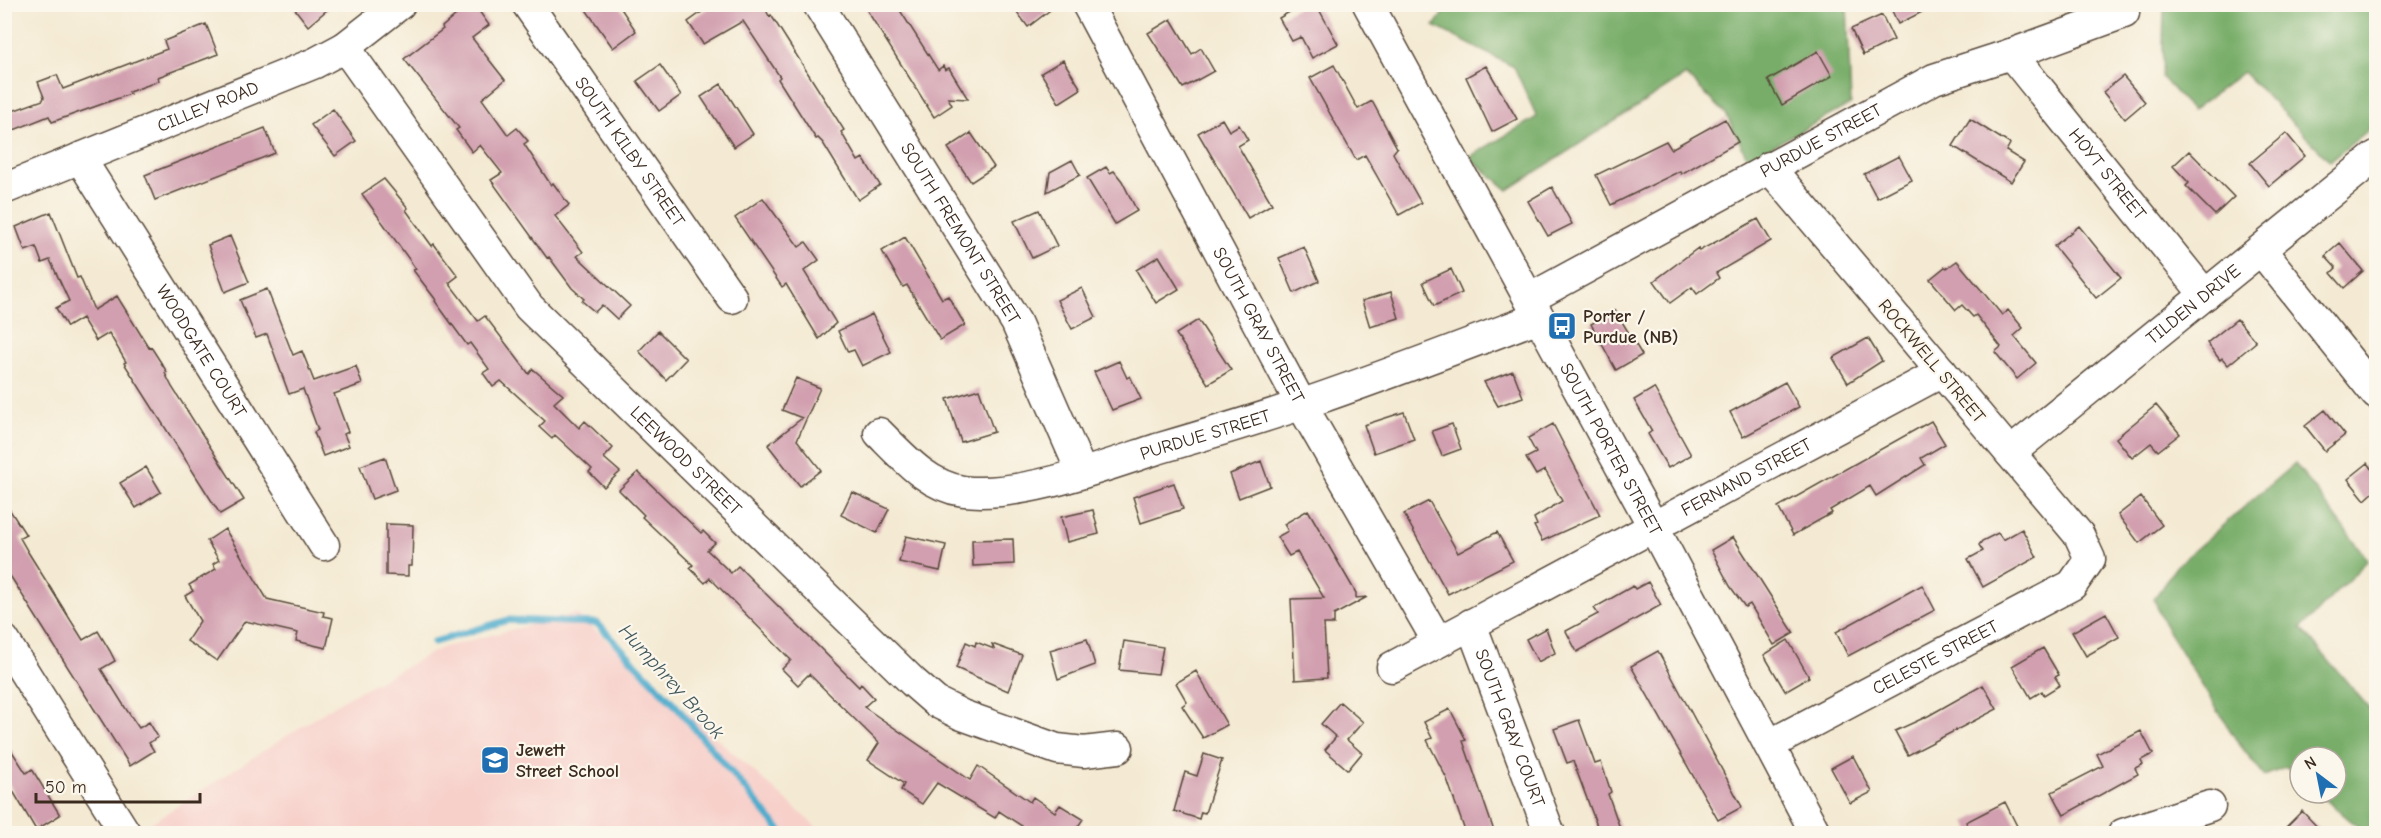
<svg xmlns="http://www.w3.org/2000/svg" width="2381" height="838" font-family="'Comic Neue',sans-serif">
<rect width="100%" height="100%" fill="#fbf7ec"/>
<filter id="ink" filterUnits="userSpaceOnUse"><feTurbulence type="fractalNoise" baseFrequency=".0167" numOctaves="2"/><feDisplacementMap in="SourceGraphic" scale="12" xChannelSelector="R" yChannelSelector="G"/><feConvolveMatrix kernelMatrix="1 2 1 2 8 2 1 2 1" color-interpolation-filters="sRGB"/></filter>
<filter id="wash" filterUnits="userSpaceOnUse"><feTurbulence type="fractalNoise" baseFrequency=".008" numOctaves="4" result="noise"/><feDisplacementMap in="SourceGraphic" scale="24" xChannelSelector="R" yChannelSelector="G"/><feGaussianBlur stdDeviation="1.35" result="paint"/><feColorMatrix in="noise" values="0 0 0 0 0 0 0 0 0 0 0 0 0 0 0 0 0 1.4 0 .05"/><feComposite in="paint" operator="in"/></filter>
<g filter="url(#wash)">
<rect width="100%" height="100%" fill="#f4ead3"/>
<!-- built -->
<path fill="#f7d0ca" d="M576 613 823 833 158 834 151 823 346 698 441 648Z"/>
<!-- forest -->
<path fill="#78ad69" stroke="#5a6c44" stroke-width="1.5" d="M1656 4 1670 12 1678 4 1847 5 1851 104 1748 159 1726 114 1686 75 1508 190 1469 157 1537 117 1514 67 1434 26 1449 5Z
M2178 5H2376V124L2330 161 2243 72 2192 111 2162 77 2164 10Z
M2295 463 2368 560 2301 628 2376 716V833H2363L2364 832 2318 793H2336V757H2300V777L2287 767 2264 776 2237 741 2166 628 2154 599 2176 566Z"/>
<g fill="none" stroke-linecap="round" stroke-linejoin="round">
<!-- stream -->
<path stroke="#4eabcc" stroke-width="7" d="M434 642 508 620 597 623 675 705 783 834"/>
</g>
<g id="blocks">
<!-- building -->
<path fill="#d19faf" d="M291 4H334L308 26Z
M469 4H474L489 25 472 38 505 80 482 99 508 135 517 128 528 141 524 144 551 185 553 183 569 205 555 216 583 252 577 256 630 306 617 319 602 305 595 312 582 301 584 299 572 288 549 257 547 258 491 180 502 173 480 145 472 152 456 130 459 128 404 59 443 29 442 27Z
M582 4H618L636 31 613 48Z
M713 4H771L765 8 769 16 771 15 844 130 841 132 858 161 863 158 880 185 858 200 823 143 818 138 816 139 778 79 780 77 743 21 703 44 688 22Z
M863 4H896L938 70 943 66 945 70 949 68 968 99 948 98 952 105 934 117Z
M1011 4H1058L1028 27Z
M1303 4H1316L1338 44 1312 58 1301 37 1292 41 1279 18Z
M1889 4H1938L1898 24Z
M1882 15 1894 40 1863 55 1851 29Z
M1171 19 1192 54 1201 48 1214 71 1183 88 1148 33Z
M206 24 218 54 158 77 159 81 129 92 130 94 52 122 49 116 4 134V114L43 100 44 97 38 82 57 75 63 89 167 49 164 41Z
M1818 51 1832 76 1782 105 1768 80Z
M1063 60 1081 89 1059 103 1041 73Z
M660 65 681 95 659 111 637 81Z
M1334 65 1358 109 1372 101 1397 148 1393 153 1421 203 1399 215 1365 155 1356 160 1310 78Z
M1486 66 1517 119 1492 132 1466 77Z
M2123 76 2145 102 2125 119 2103 92Z
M721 84 753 134 734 147 701 97Z
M333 109 356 141 335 156 311 125Z
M1222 119 1229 131 1239 125 1248 140 1238 146 1272 204 1248 218 1198 133Z
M1725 119 1738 142 1681 174 1680 171 1611 205 1596 175 1666 141 1671 149Z
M1970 119 2010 144 2006 151 2024 162 2011 182 1953 146Z
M265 128 275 153 155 200 145 175Z
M971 133 994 167 971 182 948 148Z
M2286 133 2305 156 2269 186 2250 163Z
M2189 151 2234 197 2215 215 2186 186 2189 183 2173 166Z
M1899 156 1912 180 1877 198 1864 174Z
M1072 160 1080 175 1047 192 1050 172Z
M1106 167 1110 173 1114 171 1122 181 1137 211 1115 224 1087 178Z
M384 179 408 208 406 210 432 246 434 244 458 276 449 283 478 321 485 316 529 374 533 369 563 395 554 403 579 428 585 421 613 448 604 458 620 472 604 487 589 472 592 469 555 435 552 439 539 427 545 421 501 381 493 387 483 373 489 369 470 343 467 345 435 301 436 300 413 270 416 269 362 194Z
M1552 187 1572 224 1548 236 1528 201Z
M763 198 799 247 806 242 819 260 804 271 836 323 819 339 786 284 782 287 735 218Z
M1039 210 1057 246 1032 258 1014 221Z
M51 212 77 278 80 277 94 310 117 296 149 348 151 347 167 372 165 373 172 387 244 500 220 514 124 363 126 362 109 333 96 341 82 318 67 327 56 308 69 301 50 260 42 263 36 247 25 251 16 227Z
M1758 219 1771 241 1716 273 1719 278 1697 294 1692 287 1670 303 1654 281 1698 248 1699 251Z
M2079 226 2121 278 2096 298 2054 246Z
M230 236 249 282 225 292 208 245Z
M905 237 942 299 948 296 965 325 940 340 907 285 903 287 882 251Z
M2340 243 2363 271 2344 288 2331 273 2336 268 2325 256Z
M1304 247 1319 281 1294 293 1279 258Z
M1159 256 1179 289 1156 303 1136 270Z
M1957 261 2002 315 2008 310 2023 328 2014 336 2036 363 2017 379 1995 352 2001 347 1976 315 1973 317 1962 305 1956 310 1930 279 1945 267 1947 268Z
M1451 269 1462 293 1434 306 1423 282Z
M1082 288 1096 317 1072 329 1057 300Z
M267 289 293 355 302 351 314 381 356 366 362 384 334 394 348 432 344 434 349 446 323 456 314 432 318 430 303 389 289 394 267 334 256 338 240 300Z
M1391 292 1399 318 1370 327 1362 301Z
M1615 310 1642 355 1616 370 1591 324Z
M872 314 891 352 862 366 854 350 848 352 838 331Z
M2237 319 2256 342 2228 365 2222 358 2220 360 2207 343Z
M1198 320 1231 370 1208 384 1176 334Z
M658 331 686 359 666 380 639 351Z
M1868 338 1882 361 1848 383 1833 358Z
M1119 361 1127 378 1130 376 1141 399 1112 410 1094 372Z
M1513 371 1523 397 1498 406 1484 382Z
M796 378 820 388 797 440 821 470 800 486 768 445 802 418 782 410Z
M1785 382 1799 407 1743 437 1730 412Z
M1654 388 1691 455 1668 468 1648 434 1652 431 1634 400Z
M979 389 994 432 961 442 947 399Z
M2156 405 2180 434 2158 451 2151 443 2132 458 2116 438Z
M2325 410 2345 435 2325 451 2305 426Z
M1404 412 1414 439 1374 453 1364 425Z
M1931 421 1945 444 1921 458 1925 465 1876 496 1870 486 1830 510 1832 513 1793 535 1778 507Z
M1452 424 1461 449 1442 456 1432 431Z
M1553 424 1600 515 1542 541 1534 526 1537 525 1534 518 1562 501 1545 470 1536 475 1526 458 1536 453 1528 438Z
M385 457 396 490 372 499 360 466Z
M1261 461 1270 486 1239 498 1230 474Z
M2368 463 2376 474V490L2365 500 2348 479Z
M146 467 161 492 136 508 120 483Z
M638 472 701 533 703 531 715 543 707 550 731 573 738 566 859 687 861 684 874 698 864 707 970 780 978 766 1030 802 1033 797 1055 812 1060 805 1083 819 1073 834H1034L999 811 995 818 937 783 922 804 901 790 904 784 868 760 879 743 809 674 798 685 782 669 791 660 710 578 705 583 690 568 693 565 642 517 644 515 619 490Z
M1174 483 1183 509 1141 523 1133 497Z
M852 492 889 509 877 533 841 515Z
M2141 497 2162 525 2139 543 2118 515Z
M4 501 26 535 20 538 28 552 83 640 98 631 110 651 115 661 101 669 126 709 139 728 149 722 158 737 149 743 154 751 130 766 4 566Z
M1429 501 1458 553 1497 532 1513 561 1448 594 1404 514Z
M1093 510 1099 534 1067 542 1061 517Z
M1308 510 1356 593V598L1367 597 1334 615V624H1324L1327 678 1295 680 1291 599 1324 598 1297 552 1289 556 1277 537 1288 531 1284 524Z
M386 524 413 525 412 566H408V576L386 575Z
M225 529 267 599 324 612 323 616 333 618 326 648 296 641 298 633 245 621 217 661 187 641 200 621 185 596 193 591 189 585 216 569 213 564 219 560 207 541Z
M2022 529 2037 557 1983 587 1968 559 1983 551 1979 545 1982 541 1998 533 2003 540Z
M906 536 946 545 940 571 899 562Z
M1733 537 1794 633 1774 645 1750 604 1745 607 1730 586 1711 550Z
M1013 539 1014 564 973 566 972 540Z
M1648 582 1661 605 1577 652 1566 631 1598 614 1594 608 1633 586 1635 589Z
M1922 585 1935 610 1848 656 1836 632Z
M2106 613 2119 637 2086 656 2072 632Z
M1546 628 1555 653 1538 662 1526 639Z
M1087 639 1095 665 1058 679 1050 650Z
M1788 640 1809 677 1785 691 1764 655Z
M1124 641 1163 647 1158 674 1119 670Z
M966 642 975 646 976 642 994 649 992 644 1022 655 1008 691 956 668Z
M2043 648 2059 675 2055 677 2060 685 2044 695 2042 691 2031 698 2012 666Z
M1658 651 1742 807 1718 820 1631 666Z
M1196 671 1227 725 1203 738 1182 706 1187 702 1176 683Z
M1983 685 1997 709 1908 755 1895 731 1928 716Z
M1340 702 1363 722 1347 740 1362 753 1348 770 1325 750 1336 737 1321 724Z
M1450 709 1466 740 1463 741 1495 834H1466L1447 779 1427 740 1432 738 1424 722Z
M1579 720 1595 764 1601 762 1611 792 1608 794 1622 834H1600L1573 761 1567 763 1554 729Z
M2141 731 2153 754 2141 760 2143 764 2135 768 2138 774 2064 815 2052 792 2103 766 2097 754Z
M4 739 26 773 32 769 60 815 36 830 4 776Z
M1204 754 1222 760 1205 813 1201 812 1199 819 1174 811 1185 772 1197 776Z
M1853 756 1872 792 1850 803 1831 768Z
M2005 802 2021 834H1972L1966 822Z
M2302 811 2324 834H2279Z"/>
</g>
</g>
<g filter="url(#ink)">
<use href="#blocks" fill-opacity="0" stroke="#574739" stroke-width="1.5"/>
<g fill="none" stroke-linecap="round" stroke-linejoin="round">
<!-- minor casing -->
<g stroke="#574739" stroke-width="33">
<g id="minor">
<path id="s1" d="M527 4 732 298"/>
<path id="s2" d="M818 4 1016 322 1082 473"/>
<path id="s3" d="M1087 4 1301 404 1438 642"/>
<path id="s4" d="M1368 4 1653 526 1816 834"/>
<path id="s5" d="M345 47 529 307 913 682 936 702 962 715 1057 749 1084 752 1118 748"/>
<path id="s6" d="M2011 54 2205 295"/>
<path id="s7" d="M80 158 324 545"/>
<path id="s8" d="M4 189 315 63 345 47 400 4"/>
<path d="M2261 250 2376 394"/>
<path id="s9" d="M1529 299 1934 79 2011 54 2124 13"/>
<path id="s10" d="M879 433C903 457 928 486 963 491 1020 498 1102 467 1157 449 1205 435 1253 421 1300 405 1380 378 1460 347 1539 317"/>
<path id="s11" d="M2010 453 2376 156"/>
<path id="s12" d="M1471 624 1550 834"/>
<path d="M4 640 126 834"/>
<path id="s13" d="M1392 667 1942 372"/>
<path id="s14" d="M1769 745 2072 585 2090 559 2079 535 1769 167"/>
<path d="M2123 834 2210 806"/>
</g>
</g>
<!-- minor -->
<use href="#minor" stroke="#fff" stroke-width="30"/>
</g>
</g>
<!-- icons -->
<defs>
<g id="bus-square" transform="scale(1.5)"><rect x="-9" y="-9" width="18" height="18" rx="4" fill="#1f6fb2" stroke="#fbf7ec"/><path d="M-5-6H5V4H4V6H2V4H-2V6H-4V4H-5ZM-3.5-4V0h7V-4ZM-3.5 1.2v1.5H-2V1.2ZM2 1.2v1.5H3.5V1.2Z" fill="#fff"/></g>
<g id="school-square" transform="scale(1.5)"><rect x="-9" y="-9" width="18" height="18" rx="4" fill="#1f6fb2" stroke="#fbf7ec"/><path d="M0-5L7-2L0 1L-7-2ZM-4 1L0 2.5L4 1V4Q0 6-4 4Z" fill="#fff"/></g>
</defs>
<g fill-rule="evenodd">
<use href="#bus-square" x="1562" y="326"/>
<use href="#school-square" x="495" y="760"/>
</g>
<g text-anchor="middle" stroke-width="4.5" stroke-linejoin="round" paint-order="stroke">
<!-- street labels -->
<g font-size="18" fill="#3b2a1e" stroke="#fbf7ec">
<text dy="6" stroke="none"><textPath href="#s8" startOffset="220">CILLEY ROAD</textPath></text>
<text dy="6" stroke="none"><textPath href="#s9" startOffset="332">PURDUE STREET</textPath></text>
<text dy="6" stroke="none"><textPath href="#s1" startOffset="180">SOUTH KILBY STREET</textPath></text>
<text dy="6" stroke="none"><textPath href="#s6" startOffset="154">HOYT STREET</textPath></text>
<text dy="6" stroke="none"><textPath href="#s2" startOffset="270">SOUTH FREMONT STREET</textPath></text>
<text dy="6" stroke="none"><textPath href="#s11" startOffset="236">TILDEN DRIVE</textPath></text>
<text dy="6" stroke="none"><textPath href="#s3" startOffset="364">SOUTH GRAY STREET</textPath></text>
<text dy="6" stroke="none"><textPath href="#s7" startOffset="228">WOODGATE COURT</textPath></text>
<text transform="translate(1932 361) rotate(50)" y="6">ROCKWELL STREET</text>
<text dy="6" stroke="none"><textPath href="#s10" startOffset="354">PURDUE STREET</textPath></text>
<text dy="6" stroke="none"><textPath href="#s4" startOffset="507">SOUTH PORTER STREET</textPath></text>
<text dy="6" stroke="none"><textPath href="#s5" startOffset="538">LEEWOOD STREET</textPath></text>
<text dy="6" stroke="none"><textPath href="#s13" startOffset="402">FERNAND STREET</textPath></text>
<text dy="6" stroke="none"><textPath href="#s14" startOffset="188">CELESTE STREET</textPath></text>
<text dy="6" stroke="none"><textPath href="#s12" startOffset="111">SOUTH GRAY COURT</textPath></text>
</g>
<!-- poi labels -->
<g font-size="18" font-weight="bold" fill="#3b2a1e" stroke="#fbf7ec" text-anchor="start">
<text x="1583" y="322">Porter /<tspan x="1583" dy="21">Purdue (NB)</tspan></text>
<text x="516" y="756">Jewett<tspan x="516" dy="21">Street School</tspan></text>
</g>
<!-- water labels -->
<g font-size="20" font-style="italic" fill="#42575b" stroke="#fbf7ec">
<text transform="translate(672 681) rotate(48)" y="7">Humphrey Brook</text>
</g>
</g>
<!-- margin -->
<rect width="2381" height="838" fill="none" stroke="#fbf7ec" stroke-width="24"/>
<!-- north arrow -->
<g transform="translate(2318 775) rotate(328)"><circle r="28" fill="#fbf7ec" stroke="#aea59a" stroke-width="1.5"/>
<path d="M0-4.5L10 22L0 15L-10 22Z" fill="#1f6fb2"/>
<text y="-9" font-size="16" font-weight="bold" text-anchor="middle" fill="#3b2a1e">N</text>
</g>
<!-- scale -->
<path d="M36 793v9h164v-9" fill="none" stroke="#3b2a1e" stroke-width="3"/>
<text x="45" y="793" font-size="18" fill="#3b2a1e" stroke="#fbf7ec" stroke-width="4.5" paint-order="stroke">50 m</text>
</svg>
